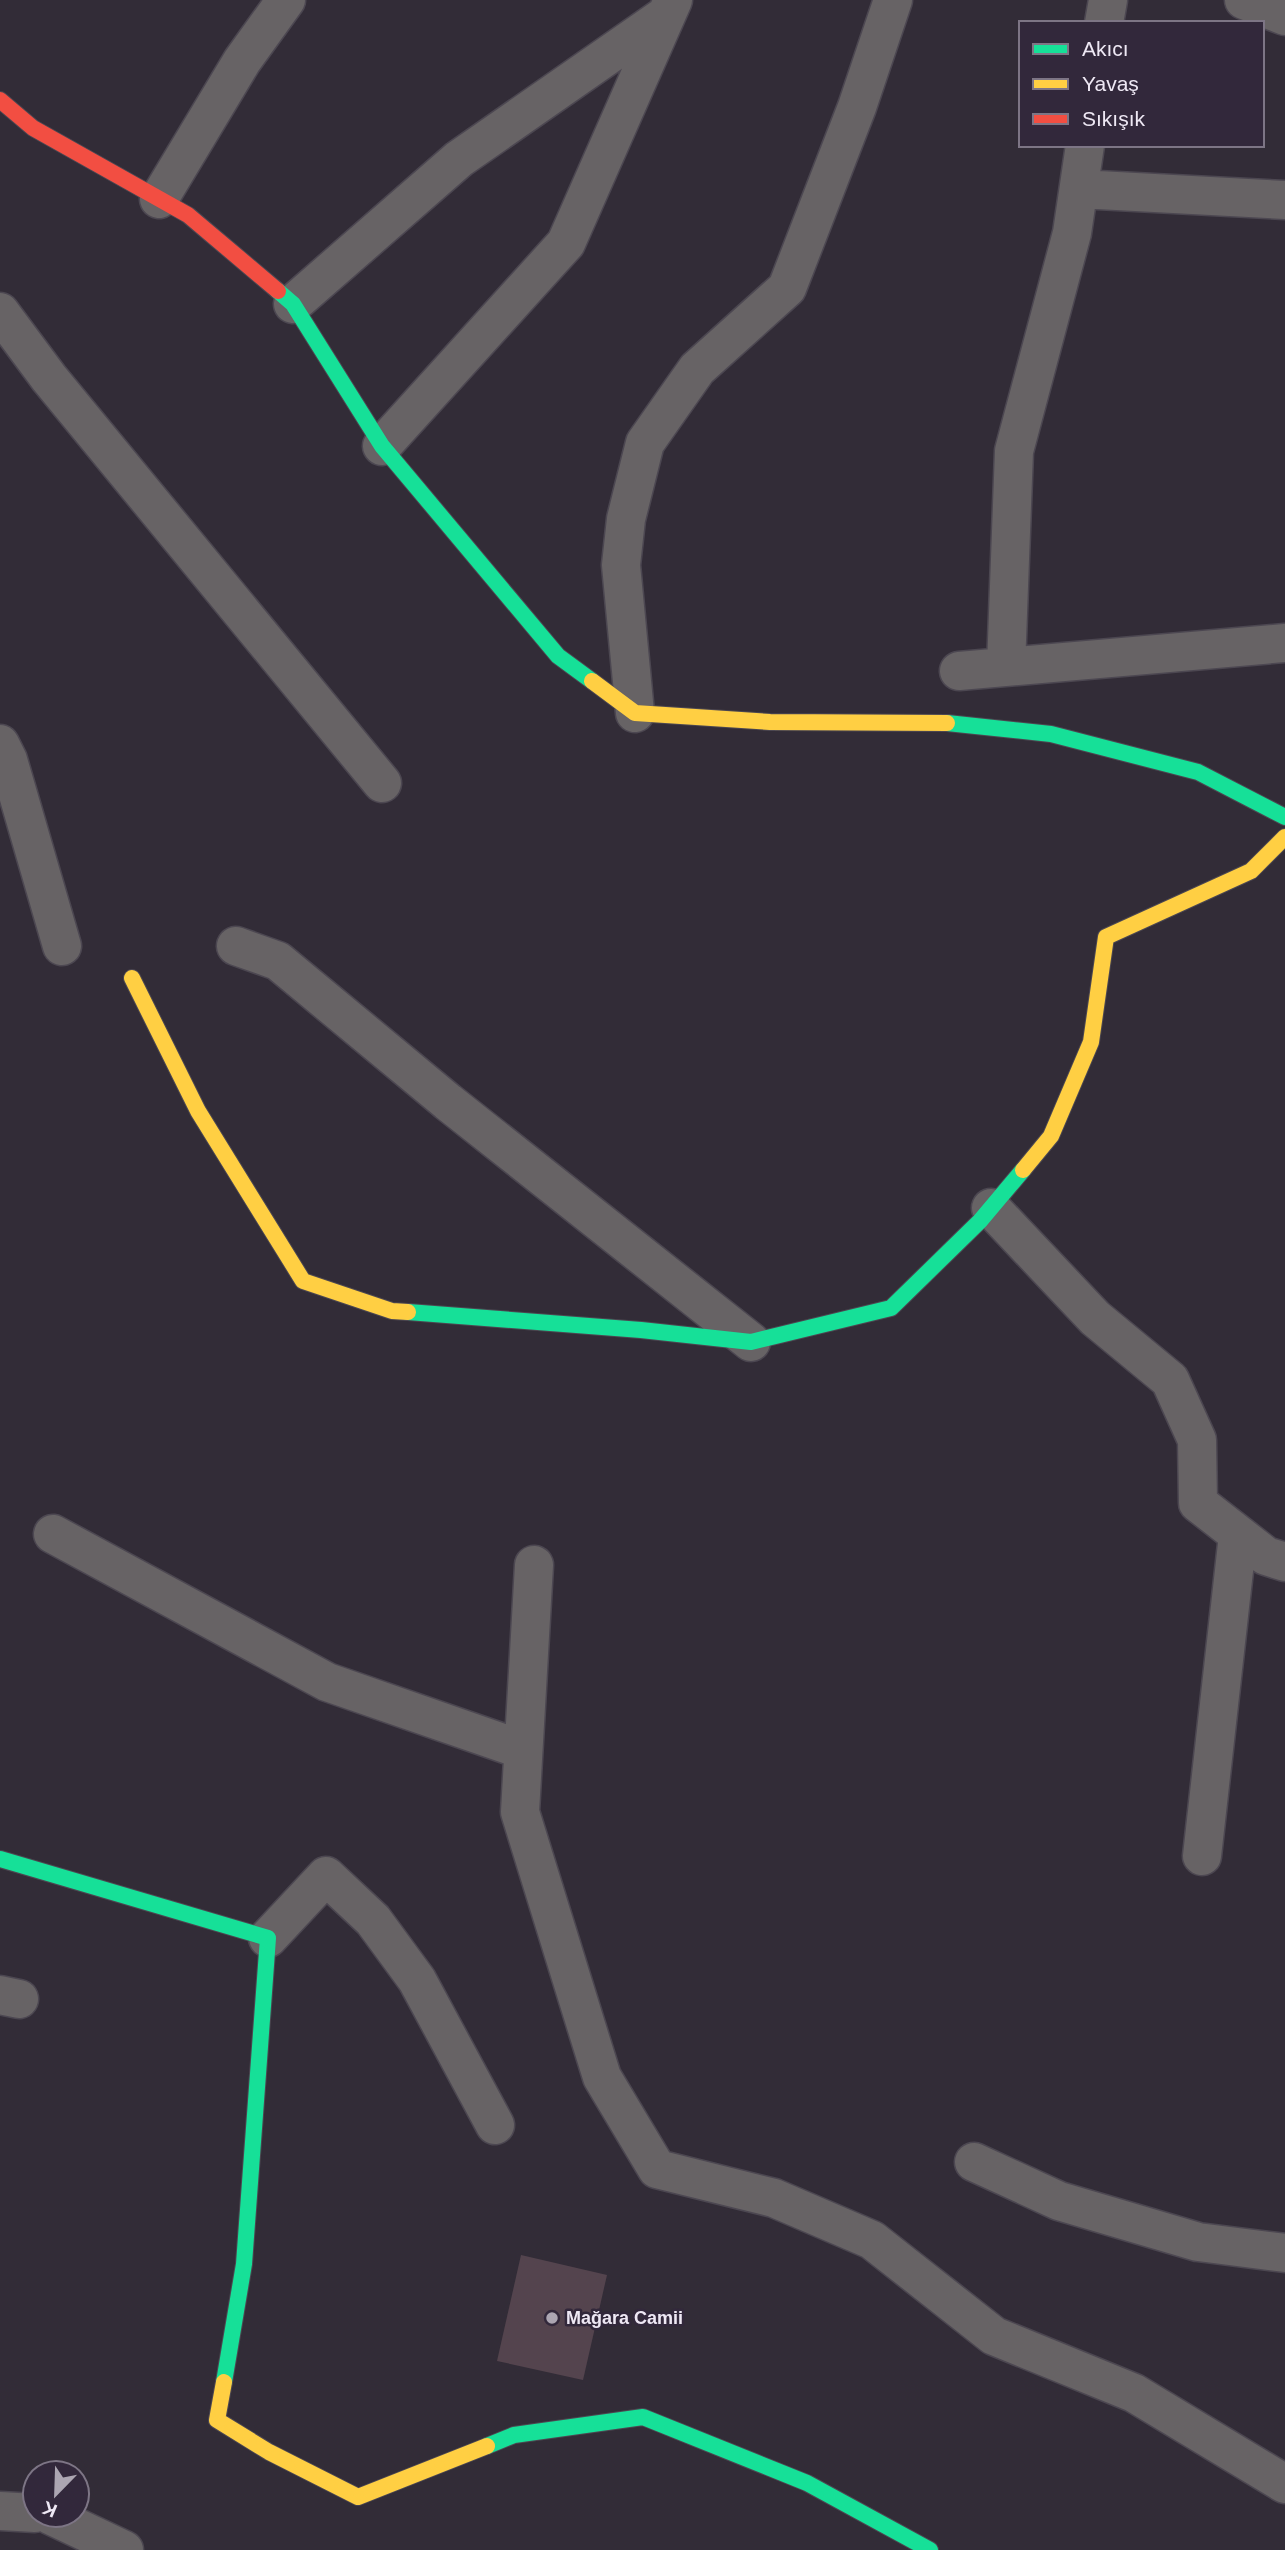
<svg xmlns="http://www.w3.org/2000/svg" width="1285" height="2550" font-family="Helvetica,sans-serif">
<rect width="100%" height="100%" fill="#322c37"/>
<!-- building -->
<path fill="#54444e" d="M521 2255 607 2275 583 2380 497 2361Z"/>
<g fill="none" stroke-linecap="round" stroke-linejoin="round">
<!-- street casing -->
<g stroke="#4c4751" stroke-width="41">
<path id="street" d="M1244 0 1285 16
M1104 23 1108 0
M1079 189 1285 200
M159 199 242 61 286 0
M293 304 459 159 666 15
M0 312 49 378 382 783
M382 446 566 243 673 0
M1006 667 1014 451 1072 233 1085 145
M959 671 1285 643
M635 713 621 565 626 519 645 443 697 369 787 288 857 107 893 0
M0 744 8 760 62 946
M236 946 278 961 448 1102 751 1342
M991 1208 1095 1318 1170 1380 1197 1440 1198 1503 1266 1556 1285 1562
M53 1534 327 1682 523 1750
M534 1565 520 1812 602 2077 657 2169 774 2198 872 2240 994 2336 1134 2393 1285 2484
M1202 1856 1238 1535
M268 1938 326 1876 373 1920 417 1980 495 2125
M0 1995 19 1999
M974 2162 1059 2201 1198 2242 1285 2253
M0 2511 35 2513
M50 2515 124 2550"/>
</g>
<!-- fast casing -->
<g stroke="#4c4751" stroke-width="18">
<path id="fast" d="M278 291 293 304 382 446 558 656 592 681
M947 723 1051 734 1198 772 1285 817
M408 1312 641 1330 751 1342 891 1308 980 1221 1023 1170
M0 1859 268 1938 244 2264 224 2382
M487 2446 514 2435 643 2417 807 2483 930 2550"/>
</g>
<!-- slow casing -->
<g stroke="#4c4751" stroke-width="18">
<path id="slow" d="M592 681 635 713 770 722 947 723
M132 978 198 1111 303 1281 392 1311 408 1312
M1023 1170 1051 1136 1091 1042 1106 937 1251 871 1285 837
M224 2382 217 2420 269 2452 358 2497 487 2446"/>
</g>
<!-- jam casing -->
<g stroke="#4c4751" stroke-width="18">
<path id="jam" d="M0 100 33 128 188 215 278 291"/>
</g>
<!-- street -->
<use href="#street" stroke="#676365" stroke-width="38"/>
<!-- fast -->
<use href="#fast" stroke="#16e098" stroke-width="16"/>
<!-- slow -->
<use href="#slow" stroke="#ffcf43" stroke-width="16"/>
<!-- jam -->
<use href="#jam" stroke="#f24e42" stroke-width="16"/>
</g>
<!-- markers -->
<circle fill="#aca6b2" stroke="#32283b" stroke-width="2.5" cx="552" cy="2318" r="7"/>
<g text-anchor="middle" stroke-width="5" stroke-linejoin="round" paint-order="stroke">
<!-- poi labels -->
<g font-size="18" font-weight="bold" fill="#eee8f4" stroke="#32283b" text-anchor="start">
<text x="566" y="2324">Mağara Camii</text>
</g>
</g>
<!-- legend -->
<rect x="1019" y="21" width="245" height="126" fill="#32283b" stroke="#7d7585" stroke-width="2"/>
<rect x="1033" y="44" width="35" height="10" fill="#16e098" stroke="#7d7585" stroke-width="2"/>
<text x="1082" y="56" font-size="21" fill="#eee8f4">Akıcı</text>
<rect x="1033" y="79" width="35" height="10" fill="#ffcf43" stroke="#7d7585" stroke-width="2"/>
<text x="1082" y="91" font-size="21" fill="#eee8f4">Yavaş</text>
<rect x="1033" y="114" width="35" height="10" fill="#f24e42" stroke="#7d7585" stroke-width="2"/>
<text x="1082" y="126" font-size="21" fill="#eee8f4">Sıkışık</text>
<!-- north arrow -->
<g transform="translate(56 2494) rotate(203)"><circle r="33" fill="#32283b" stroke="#7d7585" stroke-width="2"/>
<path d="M0-5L12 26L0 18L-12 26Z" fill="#aca6b2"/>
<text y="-10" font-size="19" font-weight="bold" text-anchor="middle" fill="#eee8f4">K</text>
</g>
</svg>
